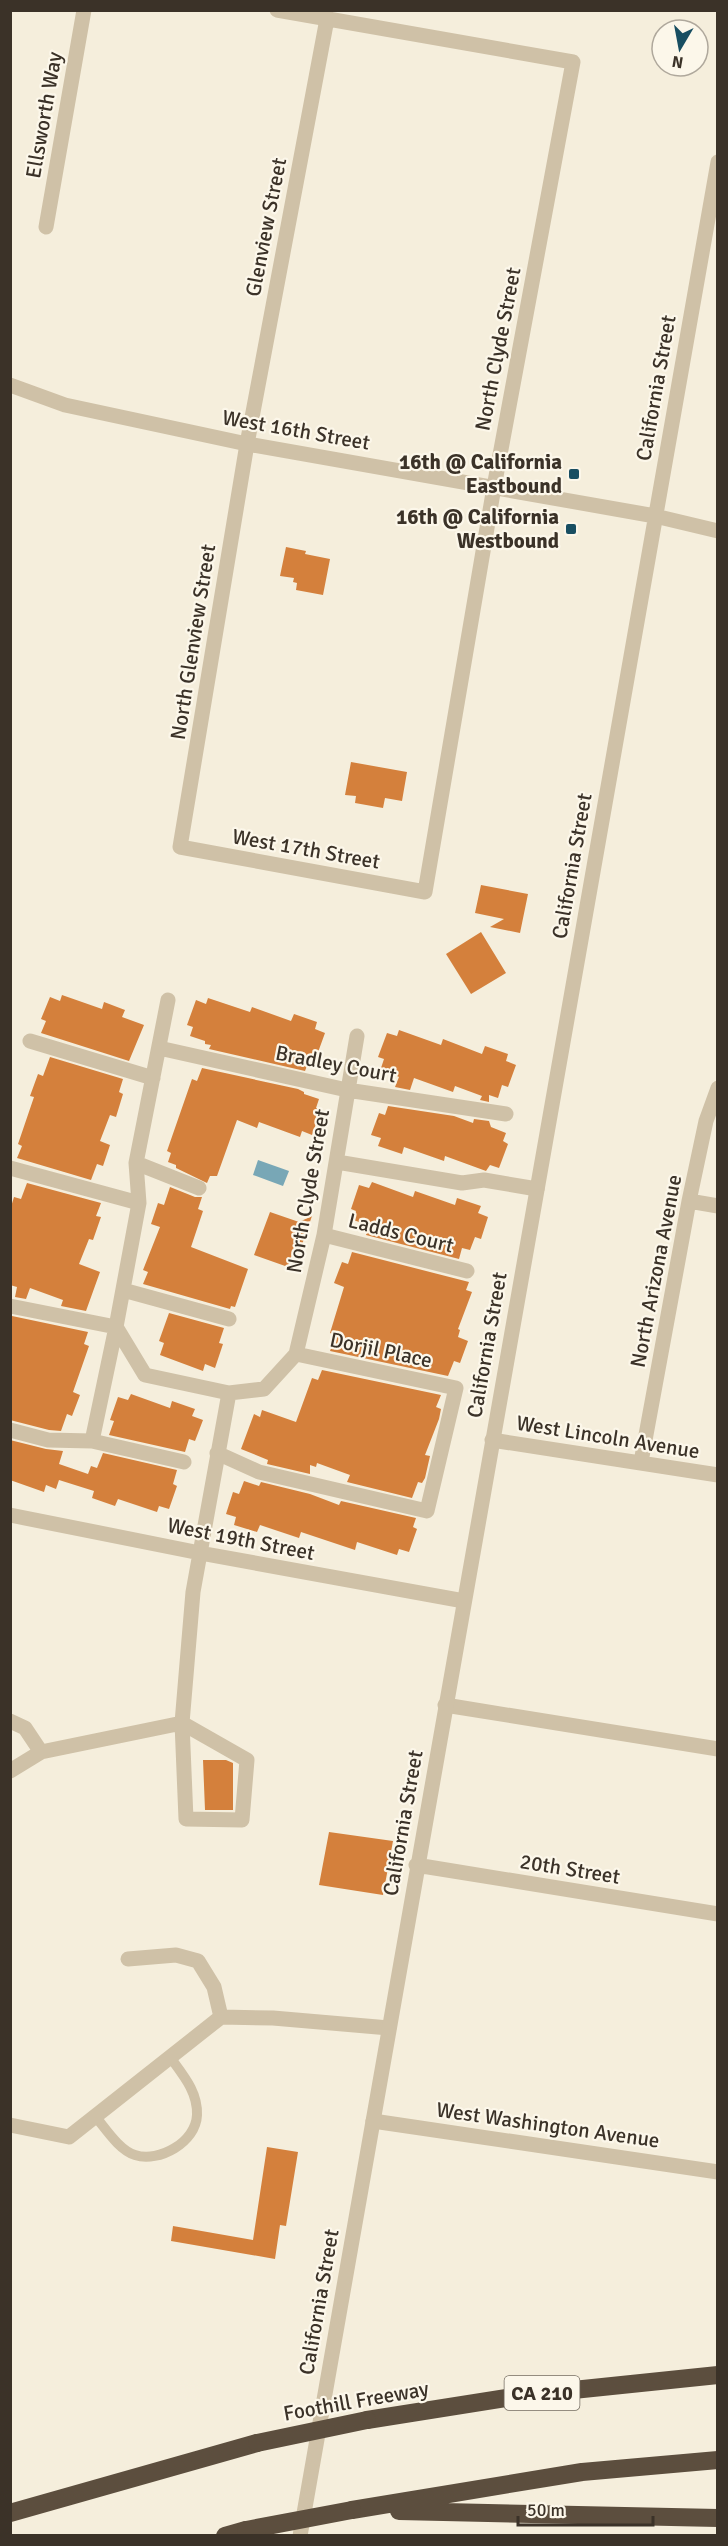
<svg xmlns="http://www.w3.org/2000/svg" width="728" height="2546" font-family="Signika,sans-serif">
<rect width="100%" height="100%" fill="#f5eedc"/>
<!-- water -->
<path fill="#78a7b6" d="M258 1160 289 1171 283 1186 253 1175Z"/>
<!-- building -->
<path fill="#d4803c" d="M286 547 306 551 305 554 330 559 323 595 296 590 297 583 293 582 294 578 280 576Z
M351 762 407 772 402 801 385 798 383 808 355 803 356 796 345 795Z
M481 885 528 894 520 933 490 927 504 919 475 913Z
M481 932 506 973 471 994 446 954Z
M62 995 102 1009 104 1002 125 1010 122 1017 144 1025 129 1061 41 1033 46 1021 41 1019 50 997 60 1001Z
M208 998 250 1012 252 1007 291 1021 294 1014 317 1022 315 1029 325 1033 317 1055 312 1053 305 1071 209 1049 211 1045 205 1044V1041L190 1036 193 1027 187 1025 196 1000 206 1004Z
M399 1030 441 1045 443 1039 482 1054 485 1046 508 1054 506 1061 516 1065 508 1087 502 1085 498 1098 489 1095V1102L480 1100 482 1096 455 1086 453 1092 414 1078 410 1090 395 1087 399 1077 381 1068 384 1059 378 1057 387 1033 397 1036Z
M50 1057 123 1079 119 1092 123 1094 116 1117 110 1115 100 1141 110 1145 103 1166 97 1164 91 1180 17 1158 22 1146 18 1144 34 1097 30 1096 38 1074 43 1076Z
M202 1068 298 1089 304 1092V1094L319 1099 316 1108 321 1110 312 1135 302 1131 300 1137 259 1122 257 1128 237 1120 217 1176H210L207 1183 176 1168V1165L168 1162 171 1153 167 1151 192 1079 197 1081Z
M388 1106 454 1116 473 1123 474 1119 489 1121 491 1127 506 1133 503 1141 508 1144 499 1168 490 1165 486 1171 445 1156 444 1161 404 1147 402 1154 378 1146 381 1138 371 1135 379 1113 385 1115Z
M372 1182 413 1197 415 1191 455 1205 457 1198 481 1206 478 1213 488 1217 481 1239 475 1237 470 1250 462 1248 459 1259 366 1235 369 1225 353 1220 356 1211 351 1209 359 1185 369 1188Z
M27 1183 101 1203 96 1216 101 1217 93 1240 89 1239 79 1264 100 1272 86 1311 61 1306 63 1300 30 1288 26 1299 15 1297 17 1287 10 1285V1210L14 1197 21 1199Z
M170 1187 195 1197H202L198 1209 203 1211 191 1247 248 1269 235 1307 231 1306 230 1309 143 1284 148 1272 143 1270 160 1227 151 1224 158 1203 164 1205Z
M270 1212 299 1222 312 1216 298 1256 292 1254 288 1267 254 1255Z
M352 1252 469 1282 466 1290 472 1292 458 1329 460 1330 458 1337 468 1341 460 1363 454 1361 448 1376 330 1351 336 1335 330 1333 344 1287 334 1283 342 1262 348 1264Z
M169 1313 224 1328 219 1343 223 1344 215 1368 205 1364 203 1371 160 1355 164 1343 159 1341Z
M12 1316 88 1332 84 1344 89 1346 73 1392 80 1395 72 1416 67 1414 61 1431 49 1430 10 1420V1322Z
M322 1370 441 1395 436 1407 441 1409 439 1419 425 1455 430 1456 425 1478 422 1483 418 1482 412 1498 347 1482 350 1475 317 1463 316 1467 310 1465V1474L267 1464 268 1460 241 1449 254 1414 260 1417 262 1410 296 1422 312 1378 318 1380Z
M131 1394 170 1408 172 1401 195 1409 192 1416 203 1420 195 1441 189 1439 185 1452 109 1435 114 1421 110 1420 118 1397 128 1400Z
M10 1440 46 1449 63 1451 59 1464 88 1474 91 1466 97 1468 103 1453 177 1470 173 1484 177 1486 169 1509 159 1506 157 1512 118 1499 115 1506 92 1498 94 1491 59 1480 56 1489 46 1485 44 1492 10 1480Z
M244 1481 259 1486 261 1482 310 1494 339 1505 341 1501 416 1518 413 1527 417 1529 409 1552 399 1549 397 1555 357 1542 355 1550 301 1532 299 1538 260 1525 257 1532 234 1525 236 1517 226 1514 233 1492 239 1494Z
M203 1760H226L233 1763V1810H205Z
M329 1832 393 1841 383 1895 319 1885Z
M267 2147 298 2152 286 2226 280 2225 275 2259 171 2241 173 2226 253 2240Z"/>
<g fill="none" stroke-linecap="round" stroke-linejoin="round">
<!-- service -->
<path stroke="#cfc1a7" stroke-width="10" d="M95 2116C106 2129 119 2150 135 2155 159 2163 196 2142 197 2115 198 2092 183 2075 170 2057"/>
<!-- minor -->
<path stroke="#cfc1a7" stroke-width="15" d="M277 10 573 62 494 487 425 892 180 847 247 444 327 19
M46 227 84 10
M168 1000 136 1163 139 1203 116 1327 145 1375 229 1393 264 1389 296 1354 324 1235 357 1036
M30 1041 153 1078
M159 1048 347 1090 506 1114
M337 1162 462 1183 484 1180 537 1189
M136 1163 199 1188
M10 1168 139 1203
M689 1201 718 1206
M324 1235 467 1271
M123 1290 229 1319
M10 1306 116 1327 92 1441
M10 1430 48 1440 92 1441 184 1462
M492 1440 718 1475
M217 1453 259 1472 427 1511 456 1388 296 1354
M641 1462 689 1201 706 1121 718 1088
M10 1515 200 1553 464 1601
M445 1705 718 1749
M10 1721 25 1728 41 1752
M10 1771 41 1752 182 1723 247 1760 242 1820 186 1819 182 1723 193 1592 229 1393
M128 1959 176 1955 198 1961 214 1987 221 2017
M373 2121 718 2172
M10 2125 69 2137 221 2017 273 2018 389 2028"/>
<!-- tertiary -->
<path stroke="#cfc1a7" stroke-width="15" d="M10 385 65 405 247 444 655 516 718 531
M416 1865 718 1914
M300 2536 718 162"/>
<!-- motorway -->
<path stroke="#5c4e3e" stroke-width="18" d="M367 2420 525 2395 718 2375
M352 2510 582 2472 718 2460
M399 2511 718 2518
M10 2513 257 2443
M225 2536 246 2530"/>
<!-- motorway-bridge -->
<path stroke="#5c4e3e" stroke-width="18" d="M257 2443 367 2420
M246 2530 352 2510"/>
</g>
<!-- markers -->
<g fill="#184e61" stroke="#fcf7ea" stroke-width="2">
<rect x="568" y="468" width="12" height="12" rx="3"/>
<rect x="565" y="523" width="12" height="12" rx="3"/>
</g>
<g text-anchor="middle" stroke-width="4.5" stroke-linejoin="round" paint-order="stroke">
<!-- shield labels -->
<rect fill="#fcf7ea" stroke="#756d62" stroke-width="1.5" x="504.5" y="2376" width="75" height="34" rx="4.5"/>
<g font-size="20" font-weight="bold" fill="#3b3228">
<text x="542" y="2400">CA 210</text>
</g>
<!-- street labels -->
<g font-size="21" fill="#3b3228" stroke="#fcf7ea">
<text transform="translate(44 115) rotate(-80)" y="7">Ellsworth Way</text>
<text transform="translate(266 227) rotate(-79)" y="7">Glenview Street</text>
<text transform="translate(498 349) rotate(-79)" y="7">North Clyde Street</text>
<text transform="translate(656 388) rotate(-80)" y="7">California Street</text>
<text transform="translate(296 430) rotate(10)" y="7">West 16th Street</text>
<text transform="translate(193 642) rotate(-81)" y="7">North Glenview Street</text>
<text transform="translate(306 849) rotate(10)" y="7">West 17th Street</text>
<text transform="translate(572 866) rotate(-80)" y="7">California Street</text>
<text transform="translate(336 1064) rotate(11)" y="7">Bradley Court</text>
<text transform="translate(308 1191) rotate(-80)" y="7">North Clyde Street</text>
<text transform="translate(401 1233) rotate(14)" y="7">Ladds Court</text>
<text transform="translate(656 1271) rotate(-79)" y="7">North Arizona Avenue</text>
<text transform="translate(487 1345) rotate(-80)" y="7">California Street</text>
<text transform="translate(381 1350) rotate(12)" y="7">Dorjil Place</text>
<text transform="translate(608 1437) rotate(9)" y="7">West Lincoln Avenue</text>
<text transform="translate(241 1539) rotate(11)" y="7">West 19th Street</text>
<text transform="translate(403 1823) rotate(-80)" y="7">California Street</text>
<text transform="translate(570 1869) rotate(9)" y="7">20th Street</text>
<text transform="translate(548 2125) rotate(8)" y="7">West Washington Avenue</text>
<text transform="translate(319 2302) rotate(-80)" y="7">California Street</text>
<text transform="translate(356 2401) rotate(-10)" y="7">Foothill Freeway</text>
</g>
<!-- poi labels -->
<g font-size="21" font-weight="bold" fill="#3b3228" stroke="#fcf7ea" text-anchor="end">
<text x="562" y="469">16th @ California<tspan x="562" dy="24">Eastbound</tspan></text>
<text x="559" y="524">16th @ California<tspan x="559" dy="24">Westbound</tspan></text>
</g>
</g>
<!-- border -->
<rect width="728" height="2546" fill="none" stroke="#3b3228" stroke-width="24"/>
<!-- north arrow -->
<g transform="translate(680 48) rotate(190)"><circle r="28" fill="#fcf7ea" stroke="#afa89c" stroke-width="1.5"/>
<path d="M0-4.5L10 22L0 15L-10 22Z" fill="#184e61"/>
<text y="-9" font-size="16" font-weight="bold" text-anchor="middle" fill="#3b3228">N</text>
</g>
<!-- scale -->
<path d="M518 2516v9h135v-9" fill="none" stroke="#3b3228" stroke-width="3"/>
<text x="527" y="2516" font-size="18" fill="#3b3228" stroke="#fcf7ea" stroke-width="4.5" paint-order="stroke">50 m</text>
</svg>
